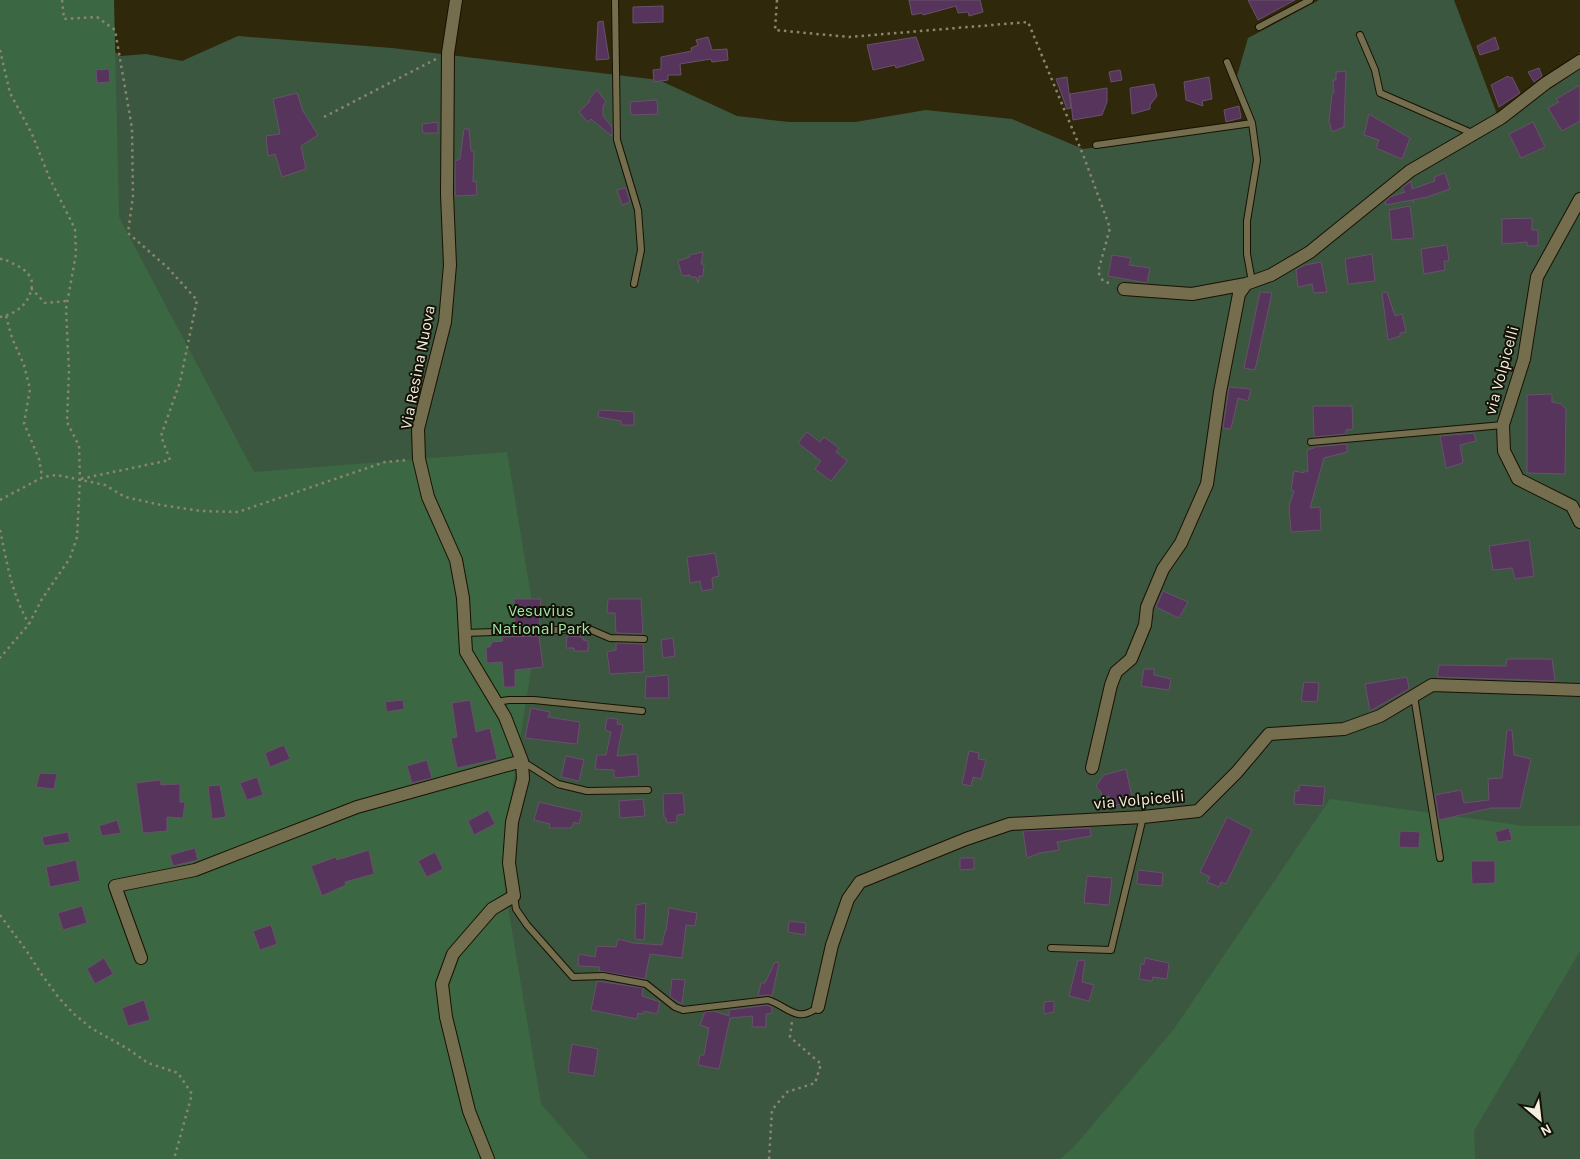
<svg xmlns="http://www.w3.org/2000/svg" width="1580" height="1159" font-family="Karla,sans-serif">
<rect width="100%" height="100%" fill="#30280b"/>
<!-- green -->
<path fill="#3b573f" d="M0 0 64 19 121 56 146 54 182 61 238 36 392 48 659 80 737 116 789 122H855L926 110 1012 119 1083 149 1256 126 1237 76 1248 38 1319 0H1454L1497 114C1525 94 1551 71 1580 53V1159H0Z"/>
<!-- forest -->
<path fill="#3b6842" d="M0 0H114L119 217 254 472 507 452 537 632 503 847 504 883 541 1104 589 1159H0Z
M1330 799 1525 826H1580V951L1474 1131 1475 1159H1060L1073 1148 1174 1029Z"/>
<!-- building -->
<path fill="#56345c" stroke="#67526a" d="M909 0H980L983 12 969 16 968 12 958 13 956 6 923 15 922 13 912 15Z
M1248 0H1295L1258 20Z
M663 6V22L633 23V7Z
M603 21 609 59 596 60 598 22Z
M708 37 712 50 727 49 728 60 712 62 711 59 680 64 681 75H668V80L654 82 653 70 661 69V57L692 51 691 48 698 45 696 40Z
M916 37 924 60 896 68 895 65 873 70 867 45Z
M1495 37 1499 49 1480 55 1477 46Z
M1539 68 1542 76 1534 82 1528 72Z
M109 69 110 82 97 83 96 70Z
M1120 70 1122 80 1111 82 1109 72Z
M1346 71 1344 127 1332 132 1329 121 1332 94 1334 93 1333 80H1336V72Z
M1508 76 1510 78 1512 77 1520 93 1499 107 1491 85Z
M1067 77 1071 108 1067 109 1056 79Z
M1209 77 1212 99 1202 101 1203 106 1186 100 1184 82Z
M1154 84 1157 96 1150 105V109L1132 114 1130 88Z
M1580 85V121L1562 131 1548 108 1559 102 1556 99Z
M1107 88V102L1102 115 1073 120 1070 94Z
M597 90 606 102 603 106V116L612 127V136L591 119 588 122 579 112 590 101 589 99Z
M297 93 303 111 318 135 301 146 306 169 282 177 275 154 268 156 266 136 280 134 273 99Z
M657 100 658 114 631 115 630 102Z
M1239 106 1241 118 1226 122 1224 110Z
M1369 114 1410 138 1402 159 1376 148 1379 140 1364 135Z
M438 122V133H423L422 124Z
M1533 122 1545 147 1521 158 1509 134Z
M464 129H469L471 151H474L473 182 476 181 477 195 455 196V161L460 159Z
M1445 173 1450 189 1427 197 1413 200 1414 203 1412 200 1386 205 1385 202 1390 197 1405 192 1402 188 1411 181 1412 189 1435 181 1434 177Z
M626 188 630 202 622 205 617 190Z
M1410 206 1414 238 1392 240 1389 210Z
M1532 218V230H1538V246H1527V242L1502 244V219Z
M1447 245 1449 261H1444L1445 270 1424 274 1421 249Z
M703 252 701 264H704L703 276H699L698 283 696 277H690V275L682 276 678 261 690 257 689 255Z
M1372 254 1375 281 1348 284 1345 259Z
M1112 255 1131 258 1129 265 1150 268 1147 283 1108 276Z
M1321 262 1327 292 1314 293 1312 284 1298 287 1296 270 1305 265Z
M1260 292 1272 293 1255 370 1244 368Z
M1387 292 1395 316 1402 314 1406 332 1400 333V336L1388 340 1382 293Z
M1229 387 1251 389 1248 401 1238 398 1231 429 1223 428Z
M1552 394V402L1561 404 1566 409 1565 474 1527 473V395Z
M1313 406H1352L1353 429 1346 430V434L1314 437Z
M599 410 634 412V425H621V421L598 417Z
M807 432 820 442 824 437 839 448 836 452 847 461 831 481 815 469 821 461 798 443Z
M1474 433 1476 441 1460 445 1463 463 1446 468 1440 436Z
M1347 444V452L1324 458 1310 508 1320 507 1321 530 1291 532 1289 506 1294 491 1291 490 1294 471 1304 473V470L1308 472 1307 450 1314 448V447Z
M1529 540 1534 576 1515 579 1512 568 1493 570 1489 546Z
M715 553 719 576 712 578 713 589 702 591 700 581 690 583 687 557Z
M1163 591 1188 602 1179 618 1156 607Z
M514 599H541L539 626H515Z
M608 599H641L643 634 616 633 615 613H607Z
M539 636 543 667 515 670V687H504L502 662 487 663 486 647H490L492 642 503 641 502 637Z
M567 636 583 637V640L588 641V651H574V648H566Z
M673 638 675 656 663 658 661 640Z
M616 643 643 644 644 672 610 674 607 652 616 650Z
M1507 659H1552L1555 681 1437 677 1439 665 1506 666Z
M1144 669H1154V675L1171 679 1169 690 1141 686Z
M668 675 669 698H645L646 677Z
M1407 677 1409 689 1370 711 1365 684Z
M1304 682 1319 683 1317 702 1301 701Z
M403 700 404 709 387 712 385 702Z
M470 700 476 732 490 728 497 759 457 768 451 738 457 737 452 703Z
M531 708 550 712 548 717 580 722 577 744 525 738Z
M607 718 618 719 617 724 623 725 617 756 637 754 639 776 614 778V770L595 769 597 755H606L611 732 605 730Z
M1507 730H1512L1514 755 1531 759 1520 808H1491L1439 820 1435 795 1461 790 1464 803 1489 800 1488 779 1502 778Z
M284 745 290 759 270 767 265 753Z
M969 751 979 753 978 759 986 760 981 779 973 777 971 786 962 784Z
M566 756 584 760 579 781 561 777Z
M427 760 432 778 412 783 407 766Z
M1126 769 1133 802 1110 806 1109 796 1102 798 1101 792 1096 786 1104 775Z
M40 773 57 774 54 789 36 787Z
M257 777 263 795 247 800 240 783Z
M160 780 161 785 180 784V802H185L183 818 167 817V831L143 833 136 783Z
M220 785 226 817 212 819 208 786Z
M1299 785 1325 787 1323 806 1294 804 1295 791H1299Z
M683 793 685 814 677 815V822L667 823 666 818H664L663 794Z
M643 799 645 816 620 818 619 801Z
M539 802 582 812 579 824 574 822 571 828H549L550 824 534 820Z
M488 810 495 824 474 835 468 821Z
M1227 817 1252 830 1226 884 1221 882 1219 887 1207 882 1210 877 1200 872Z
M117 820 121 833 102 836 99 826Z
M1090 828 1091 836 1057 842 1059 850 1040 853 1027 858 1023 831Z
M1509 828 1512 840 1498 842 1495 832Z
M1400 831 1420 832 1419 848 1399 847Z
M68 832 70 842 44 846 42 837Z
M195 848 198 860 173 866 170 855Z
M369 850 374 874 345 882 346 885 322 896 311 866 336 857 337 860Z
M435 852 443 869 427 877 418 861Z
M960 858H974V869L960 870Z
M76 860 80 881 50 887 46 867Z
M1471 861H1495V883L1472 884Z
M1138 870 1163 873 1162 886 1137 884Z
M1087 876 1112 878 1109 905 1084 903Z
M646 903 644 940 635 939 636 905Z
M82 906 87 923 63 930 58 913Z
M669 908 697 913 695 926 686 925 682 958 650 954 645 979 599 971 600 967 578 966 579 954 595 957 597 946 616 947 618 939 633 943 662 945 665 931H666Z
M789 921 806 923 805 935 788 932Z
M271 925 277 944 260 950 253 931Z
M104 958 113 974 95 984 87 969Z
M1145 958 1169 963 1167 979 1153 977 1152 981 1139 979 1141 964H1144Z
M1078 960 1085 961 1082 982 1094 985 1089 1001 1069 996Z
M775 962 779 963 772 996 768 995 758 996 761 983H765Z
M672 979 685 980 682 1004 670 997Z
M597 981 643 988 642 996 660 1002 657 1014 644 1011 643 1014 638 1013 637 1019 591 1010Z
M144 1000 150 1020 128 1026 122 1008Z
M1054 1001V1012L1044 1014V1002Z
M767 1005 772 1007V1013L766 1014V1027H752L753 1016 730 1018 719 1069 698 1065 700 1055H704L709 1028 700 1025 705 1012 714 1011 729 1016V1010Z
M572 1044 598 1049 594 1076 568 1072Z"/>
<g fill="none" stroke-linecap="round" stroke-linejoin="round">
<!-- lane casing -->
<g stroke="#181100" stroke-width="8">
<path id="lane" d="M615 0 617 140 638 210 641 250 634 284
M1259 27 1310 0
M1360 35 1375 70 1380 93 1474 134
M1227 62 1252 123 1257 160 1247 221V254L1252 282
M1096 145 1252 123
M1311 442 1503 425
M464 633 589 629 610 638 644 639
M1414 696 1440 858
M496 702 509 700H534L642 711
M522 761 558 784 587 791 648 790
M514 896 516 909 527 925 573 977 603 976 646 984 675 1007 683 1010 768 1000C789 1007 797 1024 818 1007
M1051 948 1111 950 1143 817"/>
</g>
<!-- street casing -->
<g stroke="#181100" stroke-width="14">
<path id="street" d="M456 0 448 53 447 194 450 265 445 322 418 429 419 459 428 497 456 560 463 598 466 652 505 717 522 761 523 779 512 822 509 863 514 896 492 909 453 954 442 984 446 1017 469 1111 488 1159
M1580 199 1537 277 1524 359 1503 425 1504 451 1518 479 1572 506 1580 522
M1124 289 1192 294 1246 284
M1092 768 1111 685 1116 672 1131 659 1145 625 1147 607 1163 569 1181 543 1207 484 1220 392 1239 294 1246 284 1271 275 1310 252 1410 171 1501 118 1546 83 1580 61
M141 958 115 886 195 870 357 807 522 761
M818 1007 832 945 848 899 860 882 966 839 1010 824 1143 817 1198 811 1237 772 1269 734 1344 729 1380 716 1432 685 1580 690"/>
</g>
<!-- path -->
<path stroke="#8b856e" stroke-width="2.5" stroke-dasharray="2.5 4" stroke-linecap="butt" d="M62 0 64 19 97 17 115 30 132 128 133 196 128 233 167 267 197 300 180 382 161 436 170 460 80 479
M777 0 775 30 849 37 1028 22 1084 157 1110 228 1098 272 1103 281 1112 284
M0 50 10 93 32 134 49 177 75 229 76 254 66 309 69 370 67 422 79 446 80 479 77 537 70 558 42 599 29 624 0 658
M324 117 436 59
M0 259H4C11 263 23 267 28 274 31 277 32 281 32 285 30 303 17 314 0 317
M31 288 45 303 67 301
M6 316 12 338 24 365 30 389 24 423 39 459 42 476
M0 500 43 477 57 475 105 485 125 497 161 505 201 511 238 512 385 462 408 460
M0 530C7 563 12 595 29 624
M0 915 26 950 42 975 59 998 74 1014 91 1028 128 1049 148 1063 178 1073 192 1094 174 1159
M769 1159 772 1110 787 1092 815 1083 821 1064 790 1037 792 1021"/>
<!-- lane -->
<use href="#lane" stroke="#746d4e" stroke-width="6"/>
<!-- street -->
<use href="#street" stroke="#746d4e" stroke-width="12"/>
</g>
<g text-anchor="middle" stroke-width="4" stroke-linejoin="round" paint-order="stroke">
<!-- street labels -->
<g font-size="16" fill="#f4f0df" stroke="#141106">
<text transform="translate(417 367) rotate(-79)" y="6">Via Resina Nuova</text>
<text transform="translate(1501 370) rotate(-75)" y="6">via Volpicelli</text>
<text transform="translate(1139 799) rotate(-5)" y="6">via Volpicelli</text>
</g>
<!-- park labels -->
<g font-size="16" fill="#9fe5a8" stroke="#141106">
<text x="541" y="616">Vesuvius<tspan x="541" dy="18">National Park</tspan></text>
</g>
</g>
<!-- north arrow -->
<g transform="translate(1540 1119) rotate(152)" stroke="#141106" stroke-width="4" paint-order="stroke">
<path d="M0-4L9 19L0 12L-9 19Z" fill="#f4f0df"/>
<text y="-8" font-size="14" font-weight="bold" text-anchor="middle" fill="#f4f0df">N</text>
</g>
</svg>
